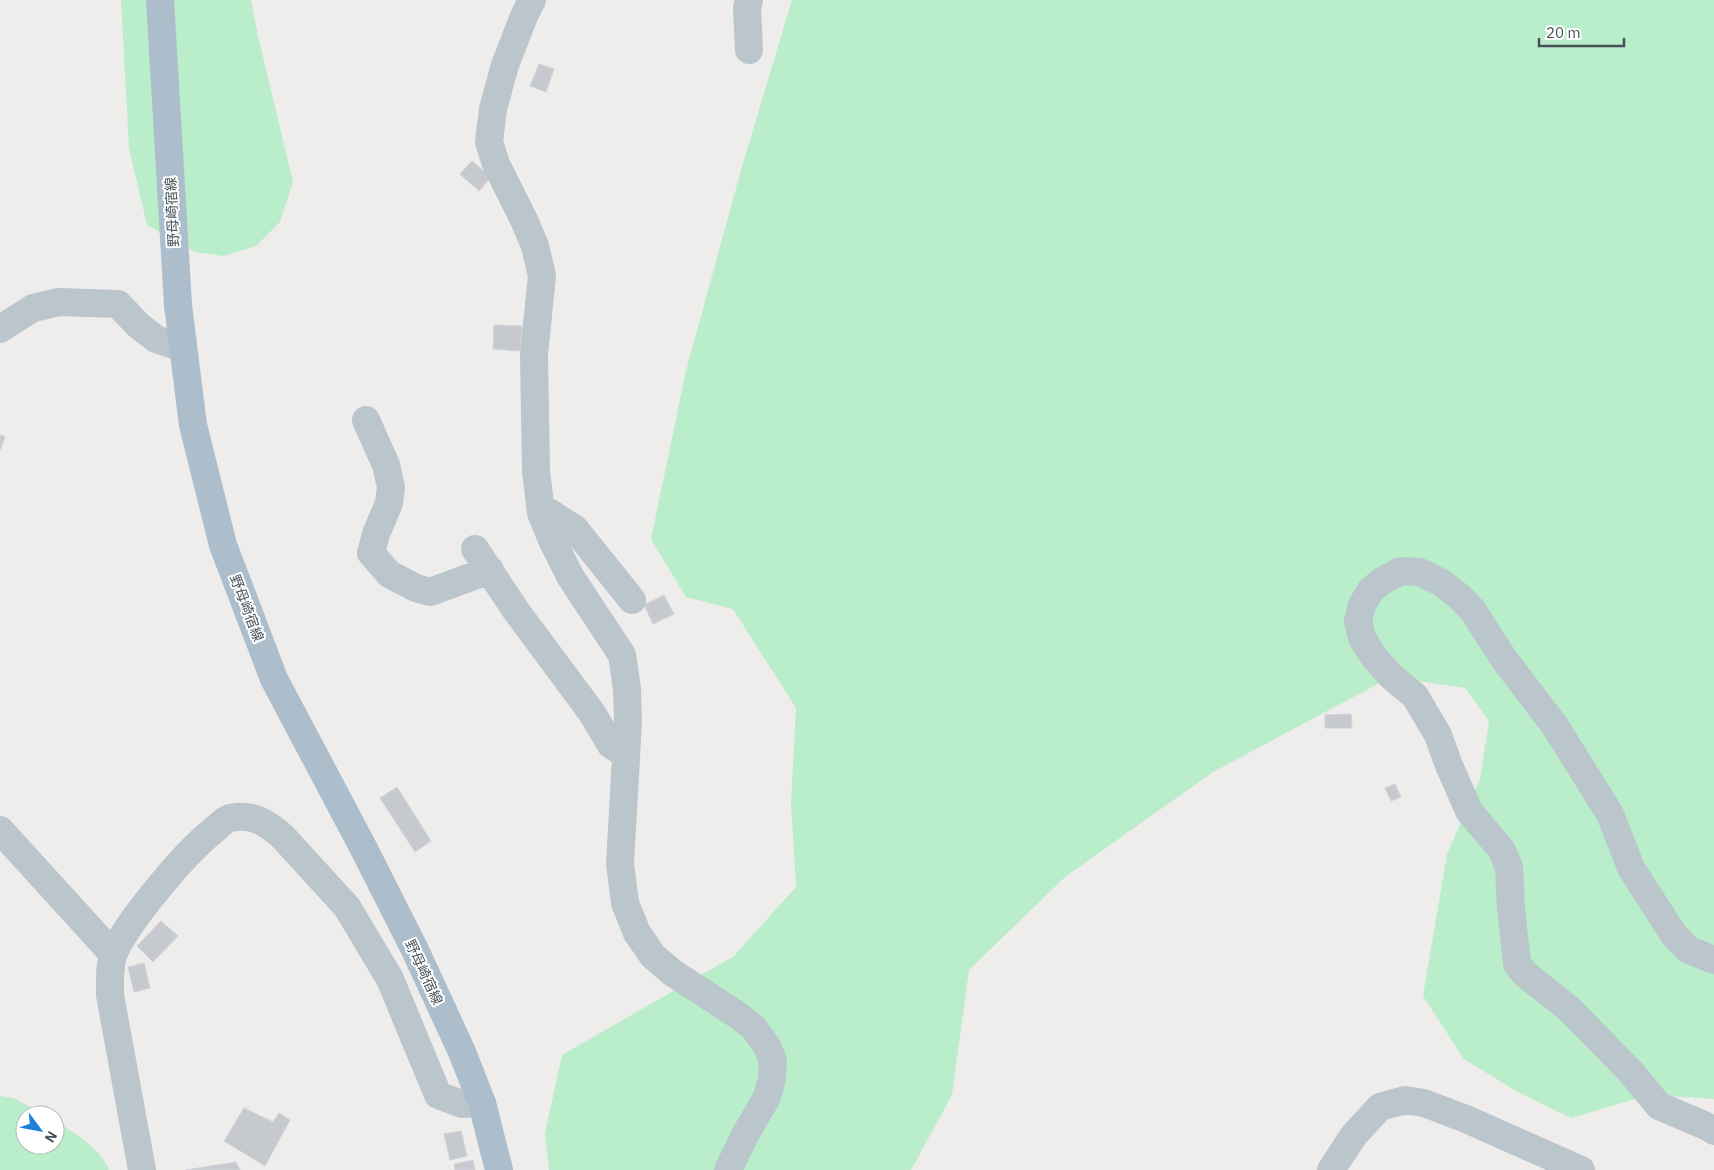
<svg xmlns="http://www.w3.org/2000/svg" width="1714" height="1170" font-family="'IBM Plex Sans','Noto Sans JP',sans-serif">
<rect width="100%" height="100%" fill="#efecec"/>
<!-- green -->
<path fill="#baedc9" d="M121 0H251L258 36 293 182 280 222 256 246 223 256 195 252 147 225 129 148Z
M792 0H1714V1099L1649 1095 1571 1118 1516 1091 1464 1059 1423 996 1447 854 1480 779 1489 721 1465 688 1391 677 1213 772 1065 877 969 970 952 1095 911 1170H549L545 1134 562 1055 734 956 796 887 791 803 796 708 733 609 686 597 651 539 686 371 741 170Z
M0 1096 14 1098 44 1115H25V1145H55V1121C74 1132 102 1150 109 1170H0Z"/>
<!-- building -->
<path fill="#c6cacf" stroke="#d0d3d8" d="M539 64 554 69 546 92 530 86Z
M472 161 491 177 479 191 460 174Z
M494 325 522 326 520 351 493 349Z
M0 435 5 437 0 450Z
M664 595 674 614 653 624 644 605Z
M1351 714 1352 728H1325V715Z
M1395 784 1401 797 1391 801 1385 788Z
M397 787 431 841 415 852 380 798Z
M161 921 178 936 153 962 137 946Z
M144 963 150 988 134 992 128 967Z
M244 1108 273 1122 279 1113 290 1120 265 1166 224 1141Z
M461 1131 467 1156 450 1160 444 1134Z
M473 1160 475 1170H455L454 1164Z
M236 1162 240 1170H186Z"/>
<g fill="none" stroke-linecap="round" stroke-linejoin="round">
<!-- minor -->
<path stroke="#bac5cc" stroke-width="28" d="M532 0 524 16 505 65 493 109 489 142 496 164 524 220 535 246 542 276 534 354 536 471 541 513 552 540 570 576 622 655 627 689 628 722 620 864 625 903 637 933 653 956 673 973 736 1014 753 1027 767 1046 773 1061 772 1079 767 1097 745 1135 728 1170
M749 50 747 8 749 0
M0 329 33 308 59 302 118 304 138 325 156 339 183 348
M366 420 386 465 391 487 389 503 376 534 371 553 389 574 416 588 430 592 490 570
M541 507 575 529 632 600
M475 549 517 612 592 713 611 745 626 754
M0 830 113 954
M1714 960 1689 950 1674 935 1631 868 1610 814 1555 726 1504 659 1473 611 1460 597 1442 583 1420 572 1401 571 1382 581 1371 590 1362 605 1358 621 1362 638 1374 657 1392 677 1415 696 1438 735 1448 763 1469 811 1501 849 1509 867 1511 909 1517 964 1525 974 1568 1008 1630 1071 1659 1106 1706 1126 1714 1131
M142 1170 110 995C110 981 109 966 114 953 122 934 135 918 147 902 168 876 189 850 215 829 220 825 225 819 230 818 252 813 267 823 282 836L347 907 390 979 438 1095 462 1104 482 1103
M1331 1170 1354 1135 1380 1107 1405 1100 1424 1103 1466 1119 1581 1170"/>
<!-- major -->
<path stroke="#acbecb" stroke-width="28" d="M160 0 178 305 193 425 223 545 274 679 364 849 415 950 462 1052 482 1103 499 1170"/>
</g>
<g text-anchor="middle" stroke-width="4" stroke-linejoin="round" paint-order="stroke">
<!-- street labels -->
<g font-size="14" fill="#455159" stroke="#fff">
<text transform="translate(172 212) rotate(-93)" y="5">野母崎宿線</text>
<text transform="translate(247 608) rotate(69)" y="5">野母崎宿線</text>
<text transform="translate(424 972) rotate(65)" y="5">野母崎宿線</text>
</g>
</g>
<!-- north arrow -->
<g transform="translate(40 1130) rotate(122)"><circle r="24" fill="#ffffff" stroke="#b5b9bd"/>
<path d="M0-4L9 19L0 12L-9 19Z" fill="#1c7fd9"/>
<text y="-8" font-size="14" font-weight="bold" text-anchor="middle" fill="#455159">N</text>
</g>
<!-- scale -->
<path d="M1539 38v8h85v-8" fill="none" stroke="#455159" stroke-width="2.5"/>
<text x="1546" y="38" font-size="15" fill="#455159" stroke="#ffffff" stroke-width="4" paint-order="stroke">20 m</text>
</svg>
